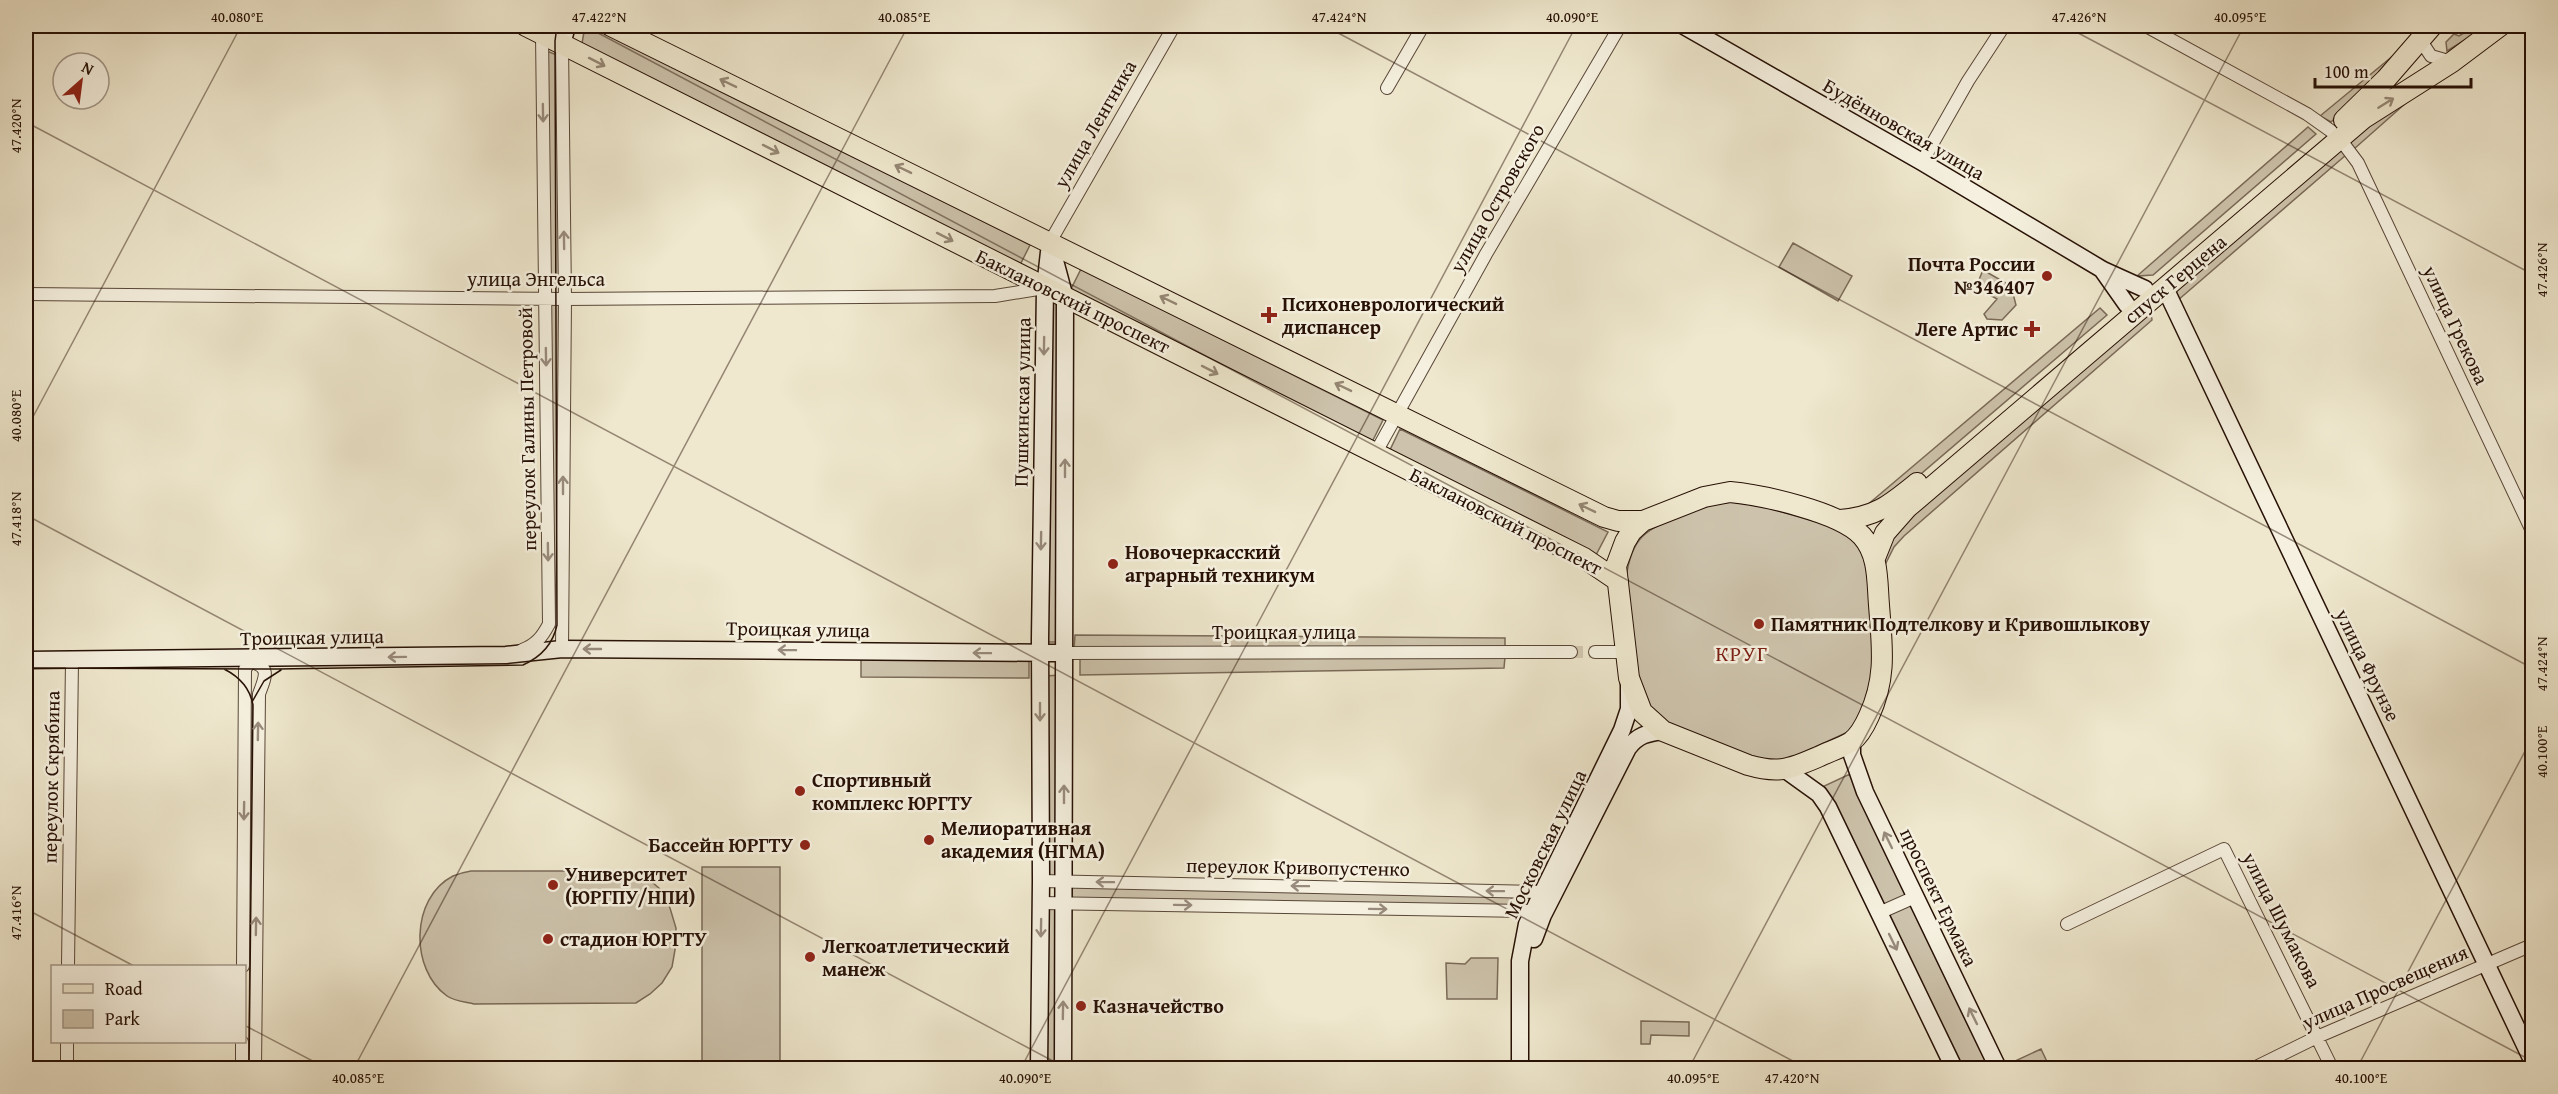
<svg xmlns="http://www.w3.org/2000/svg" width="2558" height="1094" font-family="'Gentium Book Plus',serif">
<rect width="100%" height="100%" fill="#efe8ce"/>
<filter id="stains"><feTurbulence type="fractalNoise" baseFrequency=".00333" numOctaves="4"/><feColorMatrix values="0 0 0 0 .2 0 0 0 0 .09 0 0 0 0 .02 0 0 0 .5 -.17"/></filter>
<radialGradient id="worn" r=".72"><stop offset=".6" stop-color="#630" stop-opacity="0"/><stop offset="1" stop-color="#630" stop-opacity=".3"/></radialGradient>
<!-- green -->
<path fill="#cdc3ac" stroke="#7a6a58" stroke-width="1.5" d="M585 26H593L1030 245 1019 267 581 49Z
M2466 26H2477L2481 30 2447 51 2446 42 2454 34 2459 36 2464 33Z
M2400 50 2368 86 2331 122 2320 116Z
M547 51 559 56 561 283H548Z
M2432 80 2354 149 2347 140Z
M2308 127 2316 134 2153 275 2137 276Z
M2339 146 2346 155 2177 301 2174 292Z
M1793 243 1852 276 1838 301 1779 267Z
M1081 269 1383 420 1372 442 1070 291Z
M1983 270 2011 286 2016 305 2002 320 1987 319 1984 314 1997 299 1976 287Z
M1049 301H1062L1060 642H1046Z
M549 302H560L559 625H550Z
M2100 308 2107 315 1895 496 1866 506Z
M2151 314 2152 320 1904 536 1894 547 1882 571 1881 554 1892 533 2141 315Z
M1400 429 1608 532 1596 555 1389 452Z
M1732 502 1752 503 1833 527 1852 536 1866 558 1875 660 1871 688 1855 725 1848 732 1780 763H1766L1671 729 1641 697 1626 578C1632 535 1646 530 1683 515 1700 509 1714 503 1732 502Z
M1075 635 1505 638V648L1074 650Z
M1029 656V678L861 677V657Z
M1080 657H1505L1504 668 1080 675Z
M1061 675 1059 877H1045V676Z
M1850 774 1991 1068H1958L1822 787Z
M702 867H780V1068H702Z
M471 871H626L646 877 660 889 670 908 676 928 675 950 672 967 662 983 650 994 636 1003 474 1004C466 1002 454 1001 447 996 410 970 410 898 453 876 458 874 465 872 471 871Z
M1072 887 1511 894 1512 909 1071 899Z
M1061 905 1060 1068H1042L1044 906Z
M1471 958H1498L1497 999H1447L1446 963 1465 964Z
M1641 1021 1689 1022V1036L1651 1035 1650 1044H1641Z
M2041 1049 2050 1068H2019L2015 1061Z"/>
<g fill="none" stroke-linecap="round" stroke-linejoin="round">
<!-- street-tunnel -->
<path stroke="#d1c8b0" stroke-width="12" stroke-dasharray="12 6" stroke-linecap="butt" d="M1571 652H1595"/>
<!-- street casing -->
<g stroke="#584637" stroke-width="14">
<path id="street" d="M2146 26 2307 114 2331 131
M2424 35 2423 44 2431 56 2452 62
M1387 88 1423 26
M2340 139 2358 163 2532 531
M1922 162 1968 81 2004 26
M1050 242 1174 26
M26 294 565 299 995 296 1044 288
M1375 454 1486 254 1620 26
M562 649 565 299 562 44
M522 650C536 645 542 637 549 624L542 34
M1595 652H1627
M1064 653 1571 652
M247 660C270 667 267 673 259 694L255 1068
M1041 881 1541 892 1548 895
M1041 903 1532 911 1540 914
M1879 913 1915 897
M2067 924 2224 849 2332 1068
M68 966 72 660
M243 966 245 669 251 661 256 660
M67 1068V1042
M242 1068V1042
M2254 1068 2317 1037 2532 945"/>
</g>
<!-- secondary casing -->
<g stroke="#261005" stroke-width="19">
<path id="secondary" d="M1684 26 1922 162 2103 270 2145 289
M562 44 567 26
M1050 242 1065 298 1063 1068
M2103 271 2127 305
M2165 288 2532 1060
M26 660 506 655 562 649 1064 653
M1852 741V755L1865 792 1998 1068
M1787 771 1819 794 1828 807 1954 1068
M1534 939 1543 915 1628 748C1638 735 1647 733 1663 731
M1039 1068 1041 881 1040 639 1045 288 1049 252
M1520 1068V961L1527 924 1622 730 1629 709V683"/>
</g>
<!-- primary casing -->
<g stroke="#261005" stroke-width="22">
<path id="primary" d="M526 26 1584 558 1618 581
M611 26 1604 517 1618 521H1643
M2344 120 2386 79 2432 26
M1730 492C1762 495 1840 512 1862 536 1879 555 1877 581 1879 605 1882 646 1887 677 1869 716 1865 725 1859 736 1851 742 1841 748 1828 752 1818 757 1790 769 1779 774 1748 765L1663 731 1642 712 1629 678 1616 566 1625 542 1631 532 1643 521 1704 497Z
M1840 520C1876 517 1890 505 1917 483
M1875 558 1885 533 1907 508 2364 118 2452 62 2500 26"/>
</g>
<!-- street -->
<use href="#street" stroke="#f5f0df" stroke-width="12"/>
<!-- secondary -->
<use href="#secondary" stroke="#f5f0df" stroke-width="16"/>
<!-- primary -->
<use href="#primary" stroke="#efe8ce" stroke-width="20"/>
<!-- tram -->
<path stroke="#261005" stroke-width="1.5" d="M26 668 278 669 523 665C541 657 553 644 557 625L555 41 557 26
M224 669C240 677 250 688 253 705L249 1068
M252 702 264 681 281 670"/>
</g>
<!-- one-way arrows -->
<defs><path id="oneway-shaft" d="M-6 0H5M1.5-3L5.5 0L1.5 3" fill="none" stroke-width="1.6" stroke-linecap="round" stroke-linejoin="round" transform="scale(1.5)"/></defs>
<g stroke="#958774">
<use href="#oneway-shaft" transform="translate(597 62) rotate(27)"/>
<use href="#oneway-shaft" transform="translate(728 83) rotate(-154)"/>
<use href="#oneway-shaft" transform="translate(2386 103) rotate(-32)"/>
<use href="#oneway-shaft" transform="translate(771 149) rotate(27)"/>
<use href="#oneway-shaft" transform="translate(903 169) rotate(-154)"/>
<use href="#oneway-shaft" transform="translate(945 237) rotate(27)"/>
<use href="#oneway-shaft" transform="translate(1168 300) rotate(-154)"/>
<use href="#oneway-shaft" transform="translate(1210 370) rotate(27)"/>
<use href="#oneway-shaft" transform="translate(1343 387) rotate(-154)"/>
<use href="#oneway-shaft" transform="translate(1587 508) rotate(-154)"/>
</g>
<g stroke="#988b7d">
<use href="#oneway-shaft" transform="translate(543 113) rotate(89)"/>
<use href="#oneway-shaft" transform="translate(564 240) rotate(-91)"/>
<use href="#oneway-shaft" transform="translate(1044 346) rotate(91)"/>
<use href="#oneway-shaft" transform="translate(546 357) rotate(89)"/>
<use href="#oneway-shaft" transform="translate(1065 468) rotate(-90)"/>
<use href="#oneway-shaft" transform="translate(563 485) rotate(-90)"/>
<use href="#oneway-shaft" transform="translate(1041 541) rotate(91)"/>
<use href="#oneway-shaft" transform="translate(548 552) rotate(89)"/>
<use href="#oneway-shaft" transform="translate(592 649) rotate(180)"/>
<use href="#oneway-shaft" transform="translate(787 650) rotate(-179)"/>
<use href="#oneway-shaft" transform="translate(982 653) rotate(-179)"/>
<use href="#oneway-shaft" transform="translate(397 657) rotate(179)"/>
<use href="#oneway-shaft" transform="translate(1040 712) rotate(90)"/>
<use href="#oneway-shaft" transform="translate(258 731) rotate(-89)"/>
<use href="#oneway-shaft" transform="translate(1064 794) rotate(-90)"/>
<use href="#oneway-shaft" transform="translate(244 811) rotate(91)"/>
<use href="#oneway-shaft" transform="translate(1888 840) rotate(-116)"/>
<use href="#oneway-shaft" transform="translate(1105 882) rotate(-179)"/>
<use href="#oneway-shaft" transform="translate(1300 886) rotate(-179)"/>
<use href="#oneway-shaft" transform="translate(1495 891) rotate(-179)"/>
<use href="#oneway-shaft" transform="translate(1183 905) rotate(1)"/>
<use href="#oneway-shaft" transform="translate(1378 909) rotate(1)"/>
<use href="#oneway-shaft" transform="translate(256 926) rotate(-89)"/>
<use href="#oneway-shaft" transform="translate(1041 928) rotate(91)"/>
<use href="#oneway-shaft" transform="translate(1893 942) rotate(64)"/>
<use href="#oneway-shaft" transform="translate(1063 1010) rotate(-89)"/>
<use href="#oneway-shaft" transform="translate(1973 1016) rotate(-116)"/>
</g>
<!-- ticks -->
<path fill="none" stroke="#261005" stroke-width="1.5" stroke-opacity="0.45" d="M585 26 2532 1061M1325 26 2532 668M2065 26 2532 274M26 122 1806 1068M26 430 241 26M26 515 1066 1068M26 909 134 966M244 1025 326 1068M354 1068 908 26M1021 1068 1576 26M1689 1068 2244 26M2357 1068 2532 738"/>
<!-- markers -->
<g fill="#8f2418" stroke="#f5f0df" stroke-width="2">
<circle cx="2047" cy="276" r="6"/>
<path d="M1266 306h6v6h6v6h-6v6h-6v-6h-6v-6h6z"/>
<path d="M2029 320h6v6h6v6h-6v6h-6v-6h-6v-6h6z"/>
<circle cx="1113" cy="564" r="6"/>
<circle cx="1759" cy="624" r="6"/>
<circle cx="800" cy="791" r="6"/>
<circle cx="929" cy="840" r="6"/>
<circle cx="805" cy="845" r="6"/>
<circle cx="553" cy="885" r="6"/>
<circle cx="548" cy="939" r="6"/>
<circle cx="810" cy="957" r="6"/>
<circle cx="1081" cy="1006" r="6"/>
</g>
<g text-anchor="middle" stroke-width="5" stroke-linejoin="round" paint-order="stroke">
<!-- street labels -->
<g font-size="20" fill="#261005" stroke="#f5f0df">
<text transform="translate(1095 124) rotate(-60)" y="7">улица Ленгника</text>
<text transform="translate(1904 129) rotate(30)" y="7">Будённовская улица</text>
<text transform="translate(1497 198) rotate(-60)" y="7">улица Островского</text>
<text x="536" y="286">улица Энгельса</text>
<text transform="translate(2175 279) rotate(-40)" y="7">спуск Герцена</text>
<text transform="translate(1073 301) rotate(26)" y="7">Баклановский проспект</text>
<text transform="translate(2456 325) rotate(65)" y="7">улица Грекова</text>
<text transform="translate(1022 402) rotate(-89)" y="7">Пушкинская улица</text>
<text transform="translate(527 429) rotate(-91)" y="7">переулок Галины Петровой</text>
<text transform="translate(1506 521) rotate(27)" y="7">Баклановский проспект</text>
<text transform="translate(798 629) rotate(1)" y="7">Троицкая улица</text>
<text x="1284" y="639">Троицкая улица</text>
<text transform="translate(312 637) rotate(-1)" y="7">Троицкая улица</text>
<text transform="translate(2368 665) rotate(64)" y="7">улица Фрунзе</text>
<text transform="translate(51 777) rotate(-89)" y="7">переулок Скрябина</text>
<text transform="translate(1545 844) rotate(-64)" y="7">Московская улица</text>
<text transform="translate(1298 867) rotate(1)" y="7">переулок Кривопустенко</text>
<text transform="translate(1939 897) rotate(64)" y="7">проспект Ермака</text>
<text transform="translate(2282 920) rotate(63)" y="7">улица Шумакова</text>
<text transform="translate(2385 987) rotate(-24)" y="7">улица Просвещения</text>
</g>
<!-- poi labels -->
<g font-size="20" font-weight="bold" fill="#261005" stroke="#f5f0df" text-anchor="start">
<text x="2035" y="271" text-anchor="end">Почта России<tspan x="2035" dy="23">№346407</tspan></text>
<text x="1282" y="311">Психоневрологический<tspan x="1282" dy="23">диспансер</tspan></text>
<text x="2018" y="336" text-anchor="end">Леге Артис</text>
<text x="1125" y="559">Новочеркасский<tspan x="1125" dy="23">аграрный техникум</tspan></text>
<text x="1771" y="631">Памятник Подтелкову и Кривошлыкову</text>
<text x="812" y="787">Спортивный<tspan x="812" dy="23">комплекс ЮРГТУ</tspan></text>
<text x="941" y="835">Мелиоративная<tspan x="941" dy="23">академия (НГМА)</tspan></text>
<text x="793" y="852" text-anchor="end">Бассейн ЮРГТУ</text>
<text x="565" y="881">Университет<tspan x="565" dy="23">(ЮРГПУ/НПИ)</tspan></text>
<text x="560" y="946">стадион ЮРГТУ</text>
<text x="822" y="953">Легкоатлетический<tspan x="822" dy="23">манеж</tspan></text>
<text x="1093" y="1013">Казначейство</text>
</g>
<!-- neighbourhood labels -->
<g font-size="21" letter-spacing="1.5" fill="#7a1f14" stroke="#f5f0df">
<text x="1742" y="661">КРУГ</text>
</g>
</g>
<!-- margin -->
<rect width="2558" height="1094" fill="none" stroke="#efe8ce" stroke-width="66"/>
<!-- legend -->
<rect x="51" y="965" width="195" height="78" fill="#f5f0df" stroke="#a29688" stroke-width="1.5"/>
<rect x="63" y="984" width="30" height="9" fill="#efe8ce" stroke="#a29688" stroke-width="1.5"/>
<text x="105" y="995" font-size="18" fill="#261005">Road</text>
<rect x="63" y="1010" width="30" height="18" fill="#cdc3ac" stroke="#a29688" stroke-width="1.5"/>
<text x="105" y="1025" font-size="18" fill="#261005">Park</text>
<!-- north arrow -->
<g transform="translate(81 81) rotate(28)"><circle r="28" fill="#f5f0df" stroke="#a29688" stroke-width="1.5"/>
<path d="M0-4.5L10 22L0 15L-10 22Z" fill="#8f2418"/>
<text y="-9" font-size="16" font-weight="bold" text-anchor="middle" fill="#261005">N</text>
</g>
<!-- scale -->
<path d="M2315 78v9h156v-9" fill="none" stroke="#261005" stroke-width="3"/>
<text x="2324" y="78" font-size="18" fill="#261005" stroke="#f5f0df" stroke-width="4.5" paint-order="stroke">100 m</text>
<rect x="33" y="33" width="2492" height="1028" fill="none" stroke="#261005" stroke-width="2"/>
<g font-size="15" text-anchor="middle" fill="#261005">
<text x="237" y="22">40.080°E</text>
<text x="599" y="22">47.422°N</text>
<text x="904" y="22">40.085°E</text>
<text x="1339" y="22">47.424°N</text>
<text x="1572" y="22">40.090°E</text>
<text x="2079" y="22">47.426°N</text>
<text x="2240" y="22">40.095°E</text>
<text transform="translate(16 126) rotate(-90)" y="5">47.420°N</text>
<text transform="translate(2542 270) rotate(-90)" y="5">47.426°N</text>
<text transform="translate(16 416) rotate(-90)" y="5">40.080°E</text>
<text transform="translate(16 519) rotate(-90)" y="5">47.418°N</text>
<text transform="translate(2542 664) rotate(-90)" y="5">47.424°N</text>
<text transform="translate(2542 752) rotate(-90)" y="5">40.100°E</text>
<text transform="translate(16 913) rotate(-90)" y="5">47.416°N</text>
<text x="358" y="1083">40.085°E</text>
<text x="1025" y="1083">40.090°E</text>
<text x="1693" y="1083">40.095°E</text>
<text x="1792" y="1083">47.420°N</text>
<text x="2361" y="1083">40.100°E</text>
</g>
<rect width="100%" height="100%" filter="url(#stains)"/>
<rect width="100%" height="100%" fill="url(#worn)"/>
</svg>
